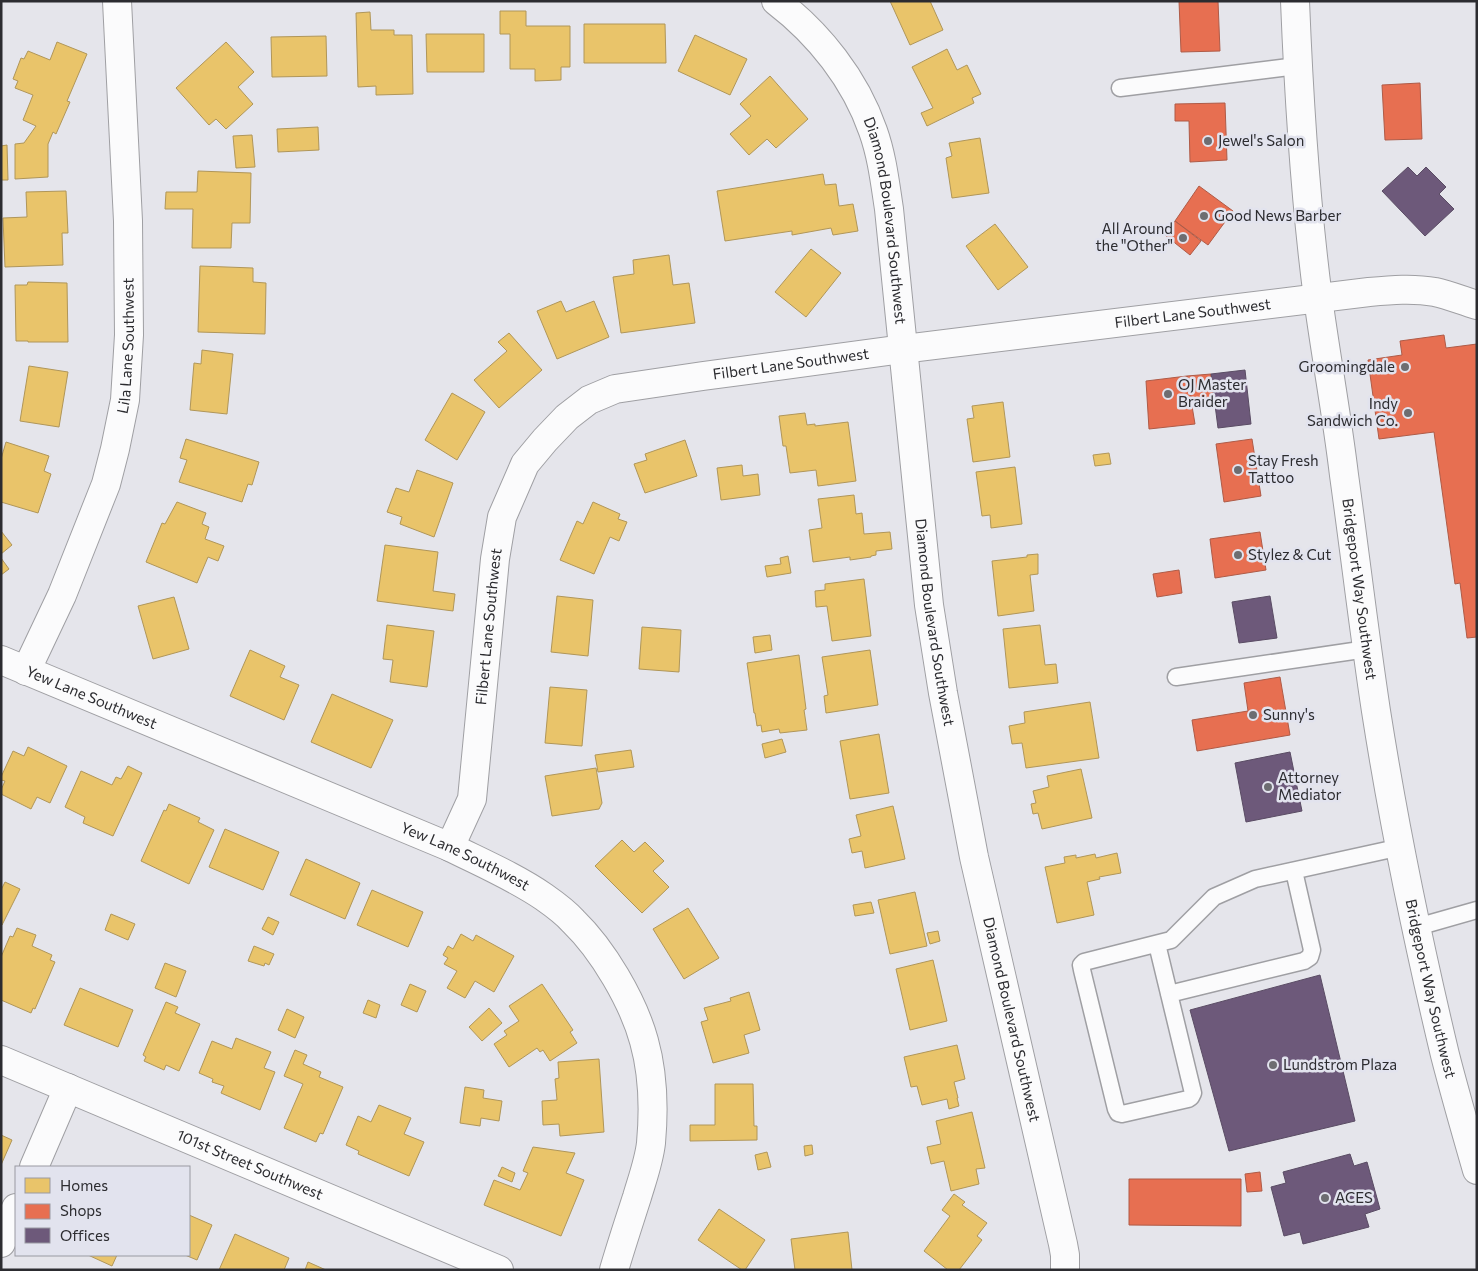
<svg xmlns="http://www.w3.org/2000/svg" width="1478" height="1271" font-family="Commissioner,sans-serif">
<rect width="100%" height="100%" fill="#e5e5eb"/>
<!-- homes -->
<path fill="#e9c46a" stroke="#b09659" d="M890 1H930L943 30 910 45Z
M500 11H526V26H570V67H561V80L535 81V69H510V34H500Z
M370 12 371 30H394V35H412L413 94 376 95V86L358 87 356 13Z
M584 24H665L666 63H584Z
M426 34H484V72H427Z
M695 35 747 59 730 95 678 71Z
M326 36 327 76 272 77 271 37Z
M57 42 87 54 67 101 70 102 56 134 53 132 48 144V177L15 179V144L24 143 36 126 23 120 33 95 15 88 18 81 13 79 21 58 24 59 28 51 50 60Z
M226 42 254 72 238 87 253 104 226 129 216 119 209 125 176 88Z
M947 49 957 70 967 65 981 94 972 98 974 103 927 126 921 113 933 108 912 67Z
M770 76 808 119 776 148 767 139 749 155 730 134 751 116 740 104Z
M318 127 319 150 278 152 277 129Z
M252 135 255 167 236 168 233 136Z
M980 138 989 193 952 198 946 158 952 156 949 143Z
M7 145 8 180H1V146Z
M198 171 251 173 250 223H232L231 248H192L193 209H165L166 192H197Z
M823 174 825 185 836 184 839 206 853 204 858 231 833 235 831 228 792 235V231L725 241 717 191Z
M66 191 68 233H62L63 265 5 267 3 218 27 217 26 192Z
M995 224 1028 267 998 290 966 246Z
M811 249 841 273 806 317 775 292Z
M669 255 673 285 689 283 695 323 621 333 613 277 634 274 633 260Z
M200 266 253 268V282L266 283 265 334 198 332Z
M28 282 67 283 68 342H28V341H16L15 285H27Z
M561 301 566 312 594 301 609 337 557 359 537 311Z
M509 333 542 370 499 408 474 380 507 351 498 342Z
M202 350 233 354 227 414 190 410 194 363 201 364Z
M29 366 68 372 59 427 20 421Z
M452 393 485 412 457 460 425 440Z
M1003 402 1010 457 973 462 967 419 974 418 972 406Z
M805 413 807 425 815 424V426L848 422 856 481 818 486 816 470 790 473 786 446H783L779 416Z
M186 439 259 462 252 485 248 484 242 502 179 482 187 460 180 458Z
M685 440 697 476 645 493 634 464 647 460 645 454Z
M6 442 49 456 44 471 51 474 38 513 1 502V459Z
M1109 453 1111 464 1095 466 1093 455Z
M742 465 743 476 758 474 760 495 721 500 717 468Z
M1015 467 1022 524 991 528 990 515 982 516 976 472Z
M417 470 453 483 434 537 400 524 402 517 387 512 396 488 409 492Z
M854 495 856 514 862 513 864 534 890 532 892 549 876 551V555L871 556V557L850 560V557L813 562 809 530 822 528 818 499Z
M177 502 206 513 202 524 209 527 205 539 224 546 218 561 208 557 197 583 146 562 162 523 165 524Z
M593 502 620 514 618 519 627 522 619 541 610 537 594 574 560 560 577 521 583 524Z
M1 531 12 545 1 554Z
M385 545 438 552 433 591 455 594 453 611 377 601Z
M1038 554V574L1030 575 1034 611 998 616 992 561 1027 557V555Z
M788 556 791 573 767 577 765 566 781 564 780 558Z
M1 558 9 569 1 575Z
M864 579 871 636 832 641 827 606 816 607 815 591 825 590V584Z
M557 596 593 600 588 656 551 652Z
M174 597 189 649 153 659 138 606Z
M387 625 434 631 427 687 390 682 393 660 383 659Z
M1040 625 1045 665 1056 664 1058 683 1009 688 1003 629Z
M642 627 681 630 679 672 639 669Z
M770 635 772 650 755 653 753 637Z
M250 650 285 666 280 677 299 685 284 720 230 696Z
M870 650 878 705 826 713 824 696 828 695 822 657Z
M799 655 806 709 804 710 807 730 780 733 779 729 762 732 761 725 757 726 755 713H754L747 663Z
M550 687 587 690 582 746 545 743Z
M332 694 393 720 371 768 311 742Z
M1090 702 1099 758 1026 768 1022 743 1012 744 1009 726 1025 723 1024 712Z
M879 734 889 793 850 799 840 741Z
M782 739 786 752 765 758 762 744Z
M28 747 67 766 50 803 37 797 31 809 1 794V790L5 781 1 780V777L13 751 24 756Z
M631 750 634 767 598 772 595 755Z
M128 766 142 773 113 836 83 823 85 817 65 807 81 771 112 785 116 777 121 779Z
M596 768 602 803 599 809 552 816 545 776Z
M1081 769 1092 818 1042 829 1038 813 1033 814 1031 804 1036 803 1033 791 1049 787 1047 776Z
M169 804 200 818 198 822 214 830 189 884 141 861 164 810 166 811Z
M893 806 905 859 865 868 862 851 852 853 849 839 861 836 856 815Z
M225 829 279 852 263 890 209 867Z
M622 840 634 852 645 842 664 861 653 871 669 887 642 913 595 866Z
M1117 853 1121 873 1099 877 1100 879 1087 882 1094 915 1057 923 1045 867 1065 863 1064 857 1076 855V858L1095 854 1096 858Z
M306 859 360 883 345 919 290 895Z
M5 882 20 889 2 925 1 890Z
M372 890 423 912 408 947 357 925Z
M915 892 927 946 890 954 878 900Z
M871 902 874 913 855 916 853 905Z
M688 908 719 958 684 979 653 929Z
M111 914 135 924 128 940 105 930Z
M268 917 279 922 273 935 262 929Z
M17 928 36 935 32 946 52 955 50 960 55 962 35 1009 33 1008 31 1013 1 1000V957L10 936 13 937Z
M938 931 940 941 930 944 927 933Z
M461 934 473 941 476 935 514 956 494 992 475 981 465 998 447 988 457 971 444 964 448 958 443 955 448 946 453 949Z
M254 946 274 954 269 965 265 963 264 966 248 961Z
M933 960 947 1021 910 1030 896 969Z
M165 963 186 971 176 997 155 988Z
M410 984 426 991 417 1012 401 1005Z
M542 984 573 1030 570 1032 577 1043 550 1061 543 1050 540 1052 537 1048 509 1067 494 1044 507 1035 504 1031 519 1021 509 1006Z
M80 988 133 1010 118 1047 64 1025Z
M749 992 760 1030 744 1035 749 1053 713 1063 701 1022 708 1020 704 1008 731 1001 730 998Z
M368 1000 380 1005 376 1018 363 1013Z
M166 1002 178 1007 175 1013 200 1024 179 1071 166 1065 164 1070 144 1061 146 1057 143 1055Z
M489 1008 502 1023 482 1041 469 1027Z
M287 1009 304 1017 295 1038 278 1030Z
M236 1038 271 1052 264 1068 275 1072 260 1110 221 1093 224 1086 212 1082 213 1079 199 1073 212 1041 232 1049Z
M957 1045 965 1079 954 1082 958 1098H957L959 1106 949 1109 947 1099 922 1105 917 1086 911 1087 904 1057Z
M295 1050 307 1055 303 1064 321 1072 319 1077 343 1087 323 1134 320 1133 316 1142 284 1128 303 1084 284 1076Z
M599 1059 604 1132 560 1136 559 1124 543 1125 542 1101 557 1100 555 1079 559 1078 558 1062Z
M715 1084H753L754 1126H757V1140L690 1141V1125H715Z
M465 1087 484 1090 483 1098 502 1101 499 1121 481 1118 480 1126 460 1123Z
M379 1105 411 1118 404 1134 424 1142 409 1176 358 1154 359 1151 346 1145 358 1116 371 1122Z
M972 1112 985 1168 976 1169 979 1184 951 1191 944 1161 931 1164 927 1147 941 1144 936 1121Z
M1 1135 12 1140 1 1165Z
M812 1145 813 1154 805 1156 804 1146Z
M533 1147 575 1153 566 1173 584 1180 561 1236 484 1205 494 1180 520 1190 528 1173 523 1171Z
M767 1152 771 1167 758 1170 755 1155Z
M502 1167 515 1173 512 1182 498 1176Z
M954 1194 965 1202 962 1205 987 1223 977 1236 982 1240 959 1270H948L924 1251 950 1216 942 1210Z
M719 1209 765 1240 745 1270H742L698 1240Z
M189 1215 212 1225 197 1260 185 1255H189Z
M848 1232 852 1270H795L791 1239Z
M235 1234 289 1258 284 1270H219Z
M88 1255H117L112 1266Z
M308 1262 326 1270H305Z"/>
<!-- shops -->
<path fill="#e76f51" stroke="#af5b47" d="M1179 1H1218L1220 51 1181 52Z
M1420 83 1422 139 1385 140 1382 85Z
M1225 103 1227 160 1190 162 1189 121H1175V104Z
M1199 186 1233 211 1208 245 1175 221Z
M1175 221 1201 241 1190 255 1165 235Z
M1444 335 1446 348 1477 344V637L1467 638 1460 583 1455 584 1434 432 1379 439 1368 360 1402 355 1400 341Z
M1211 374 1214 404 1193 407 1187 376Z
M1187 376 1195 424 1149 429 1146 381Z
M1252 439 1261 496 1224 502 1216 444Z
M1260 532 1266 570 1215 578 1210 539Z
M1179 570 1182 593 1157 597 1153 574Z
M1280 677 1290 735 1197 751 1192 720 1248 711 1244 683Z
M1260 1172 1262 1191 1247 1192 1245 1174Z
M1129 1179H1241V1226L1129 1225Z"/>
<!-- offices -->
<path fill="#6d597a" stroke="#5a4c64" d="M1408 167 1417 176 1426 167 1446 187 1439 194 1454 209 1425 236 1382 191Z
M1245 370 1251 424 1218 428 1211 374Z
M1270 596 1277 638 1239 643 1232 602Z
M1290 752 1302 811 1246 822 1235 763Z
M1320 975 1355 1121 1229 1151 1190 1010Z
M1350 1154 1354 1166 1367 1162 1380 1209 1365 1214 1369 1227 1303 1244 1300 1232 1284 1236 1271 1187 1286 1183 1283 1172Z"/>
<g fill="none" stroke-linecap="round" stroke-linejoin="round">
<!-- service casing -->
<g stroke="#9f9fa3" stroke-width="19">
<path id="service" d="M1120 88 1297 66
M1176 677 1367 649
M1417 927 1477 910
M1157 944 1193 1093 1191 1097 1188 1099 1122 1114 1118 1113 1116 1109 1082 970 1081 965 1084 962 1171 940 1214 897 1255 879 1401 847
M1169 994 1304 961 1310 957 1312 950 1294 871"/>
</g>
<!-- minor casing -->
<g stroke="#9f9fa3" stroke-width="30">
<g id="minor">
<path id="s1" d="M776 1C819 34 855 79 873 131 882 156 885 183 889 209L929 605 943 693 974 857 1063 1244 1065 1255V1270"/>
<path id="s2" d="M1 660 450 847C482 863 515 877 544 897 554 904 565 912 573 921 603 950 633 1001 644 1041 653 1073 654 1110 651 1143 649 1161 642 1180 637 1197 629 1222 621 1246 614 1270"/>
<path id="s3" d="M26 671 62 595 106 484 115 449 125 400 129 335 128 221 117 1"/>
<path id="s4" d="M450 847 472 799 495 559 502 517 525 464 545 440 567 417 589 400 615 389 703 376 903 349 1369 292C1391 290 1413 288 1435 292 1449 295 1463 301 1477 305"/>
<path id="s5" d="M1 1060 499 1270"/>
<path d="M34 1167 68 1088"/>
<path d="M1 1243 16 1208"/>
</g>
</g>
<!-- primary casing -->
<g stroke="#9f9fa3" stroke-width="30">
<g id="primary">
<path id="s6" d="M1295 1C1299 101 1305 199 1318 298 1326 357 1337 416 1344 475 1355 554 1364 632 1376 711 1394 826 1418 942 1445 1055 1455 1094 1466 1132 1477 1170"/>
</g>
</g>
<!-- service -->
<use href="#service" stroke="#fbfbfc" stroke-width="16"/>
<!-- minor -->
<use href="#minor" stroke="#fbfbfc" stroke-width="28"/>
<!-- primary -->
<use href="#primary" stroke="#fbfbfc" stroke-width="28"/>
</g>
<!-- markers -->
<g fill="#6d6d71" stroke="#e2e3ee" stroke-width="2">
<circle cx="1208" cy="141" r="5"/>
<circle cx="1204" cy="216" r="5"/>
<circle cx="1183" cy="238" r="5"/>
<circle cx="1405" cy="367" r="5"/>
<circle cx="1168" cy="394" r="5"/>
<circle cx="1408" cy="413" r="5"/>
<circle cx="1238" cy="470" r="5"/>
<circle cx="1238" cy="555" r="5"/>
<circle cx="1253" cy="715" r="5"/>
<circle cx="1268" cy="787" r="5"/>
<circle cx="1273" cy="1065" r="5"/>
<circle cx="1325" cy="1198" r="5"/>
</g>
<g text-anchor="middle" stroke-width="5" stroke-linejoin="round" paint-order="stroke">
<!-- poi labels -->
<g font-size="15" fill="#2c2c30" stroke="#e2e3ee" text-anchor="start">
<text x="1218" y="146">Jewel's Salon</text>
<text x="1214" y="221">Good News Barber</text>
<text x="1173" y="234" text-anchor="end">All Around<tspan x="1173" dy="17">the "Other"</tspan></text>
<text x="1395" y="372" text-anchor="end">Groomingdale</text>
<text x="1178" y="390">OJ Master<tspan x="1178" dy="17">Braider</tspan></text>
<text x="1398" y="409" text-anchor="end">Indy<tspan x="1398" dy="17">Sandwich Co.</tspan></text>
<text x="1248" y="466">Stay Fresh<tspan x="1248" dy="17">Tattoo</tspan></text>
<text x="1248" y="560">Stylez &amp; Cut</text>
<text x="1263" y="720">Sunny's</text>
<text x="1278" y="783">Attorney<tspan x="1278" dy="17">Mediator</tspan></text>
<text x="1283" y="1070">Lundstrom Plaza</text>
<text x="1335" y="1203">ACES</text>
</g>
<!-- street labels -->
<g font-size="15" fill="#2c2c30" stroke="#e2e3ee">
<text dy="5" stroke="none"><textPath href="#s1" startOffset="255">Diamond Boulevard Southwest</textPath></text>
<text dy="5" stroke="none"><textPath href="#s4" startOffset="1096">Filbert Lane Southwest</textPath></text>
<text dy="5" stroke="none"><textPath href="#s3" startOffset="344">Lila Lane Southwest</textPath></text>
<text dy="5" stroke="none"><textPath href="#s4" startOffset="691">Filbert Lane Southwest</textPath></text>
<text dy="5" stroke="none"><textPath href="#s6" startOffset="592">Bridgeport Way Southwest</textPath></text>
<text dy="5" stroke="none"><textPath href="#s1" startOffset="660">Diamond Boulevard Southwest</textPath></text>
<text dy="5" stroke="none"><textPath href="#s4" startOffset="226">Filbert Lane Southwest</textPath></text>
<text dy="5" stroke="none"><textPath href="#s2" startOffset="98">Yew Lane Southwest</textPath></text>
<text dy="5" stroke="none"><textPath href="#s2" startOffset="504">Yew Lane Southwest</textPath></text>
<text dy="5" stroke="none"><textPath href="#s6" startOffset="998">Bridgeport Way Southwest</textPath></text>
<text dy="5" stroke="none"><textPath href="#s1" startOffset="1065">Diamond Boulevard Southwest</textPath></text>
<text dy="5" stroke="none"><textPath href="#s5" startOffset="270">101st Street Southwest</textPath></text>
</g>
</g>
<!-- border -->
<rect width="1478" height="1271" fill="none" stroke="#2c2c30" stroke-width="5"/>
<!-- legend -->
<rect x="15" y="1166" width="175" height="90" fill="#e2e3ee" stroke="#999aa2"/>
<rect x="25" y="1178" width="25" height="15" fill="#e9c46a" stroke="#999aa2"/>
<text x="60" y="1191" font-size="15" fill="#2c2c30">Homes</text>
<rect x="25" y="1204" width="25" height="15" fill="#e76f51" stroke="#999aa2"/>
<text x="60" y="1216" font-size="15" fill="#2c2c30">Shops</text>
<rect x="25" y="1228" width="25" height="15" fill="#6d597a" stroke="#999aa2"/>
<text x="60" y="1241" font-size="15" fill="#2c2c30">Offices</text>
</svg>
